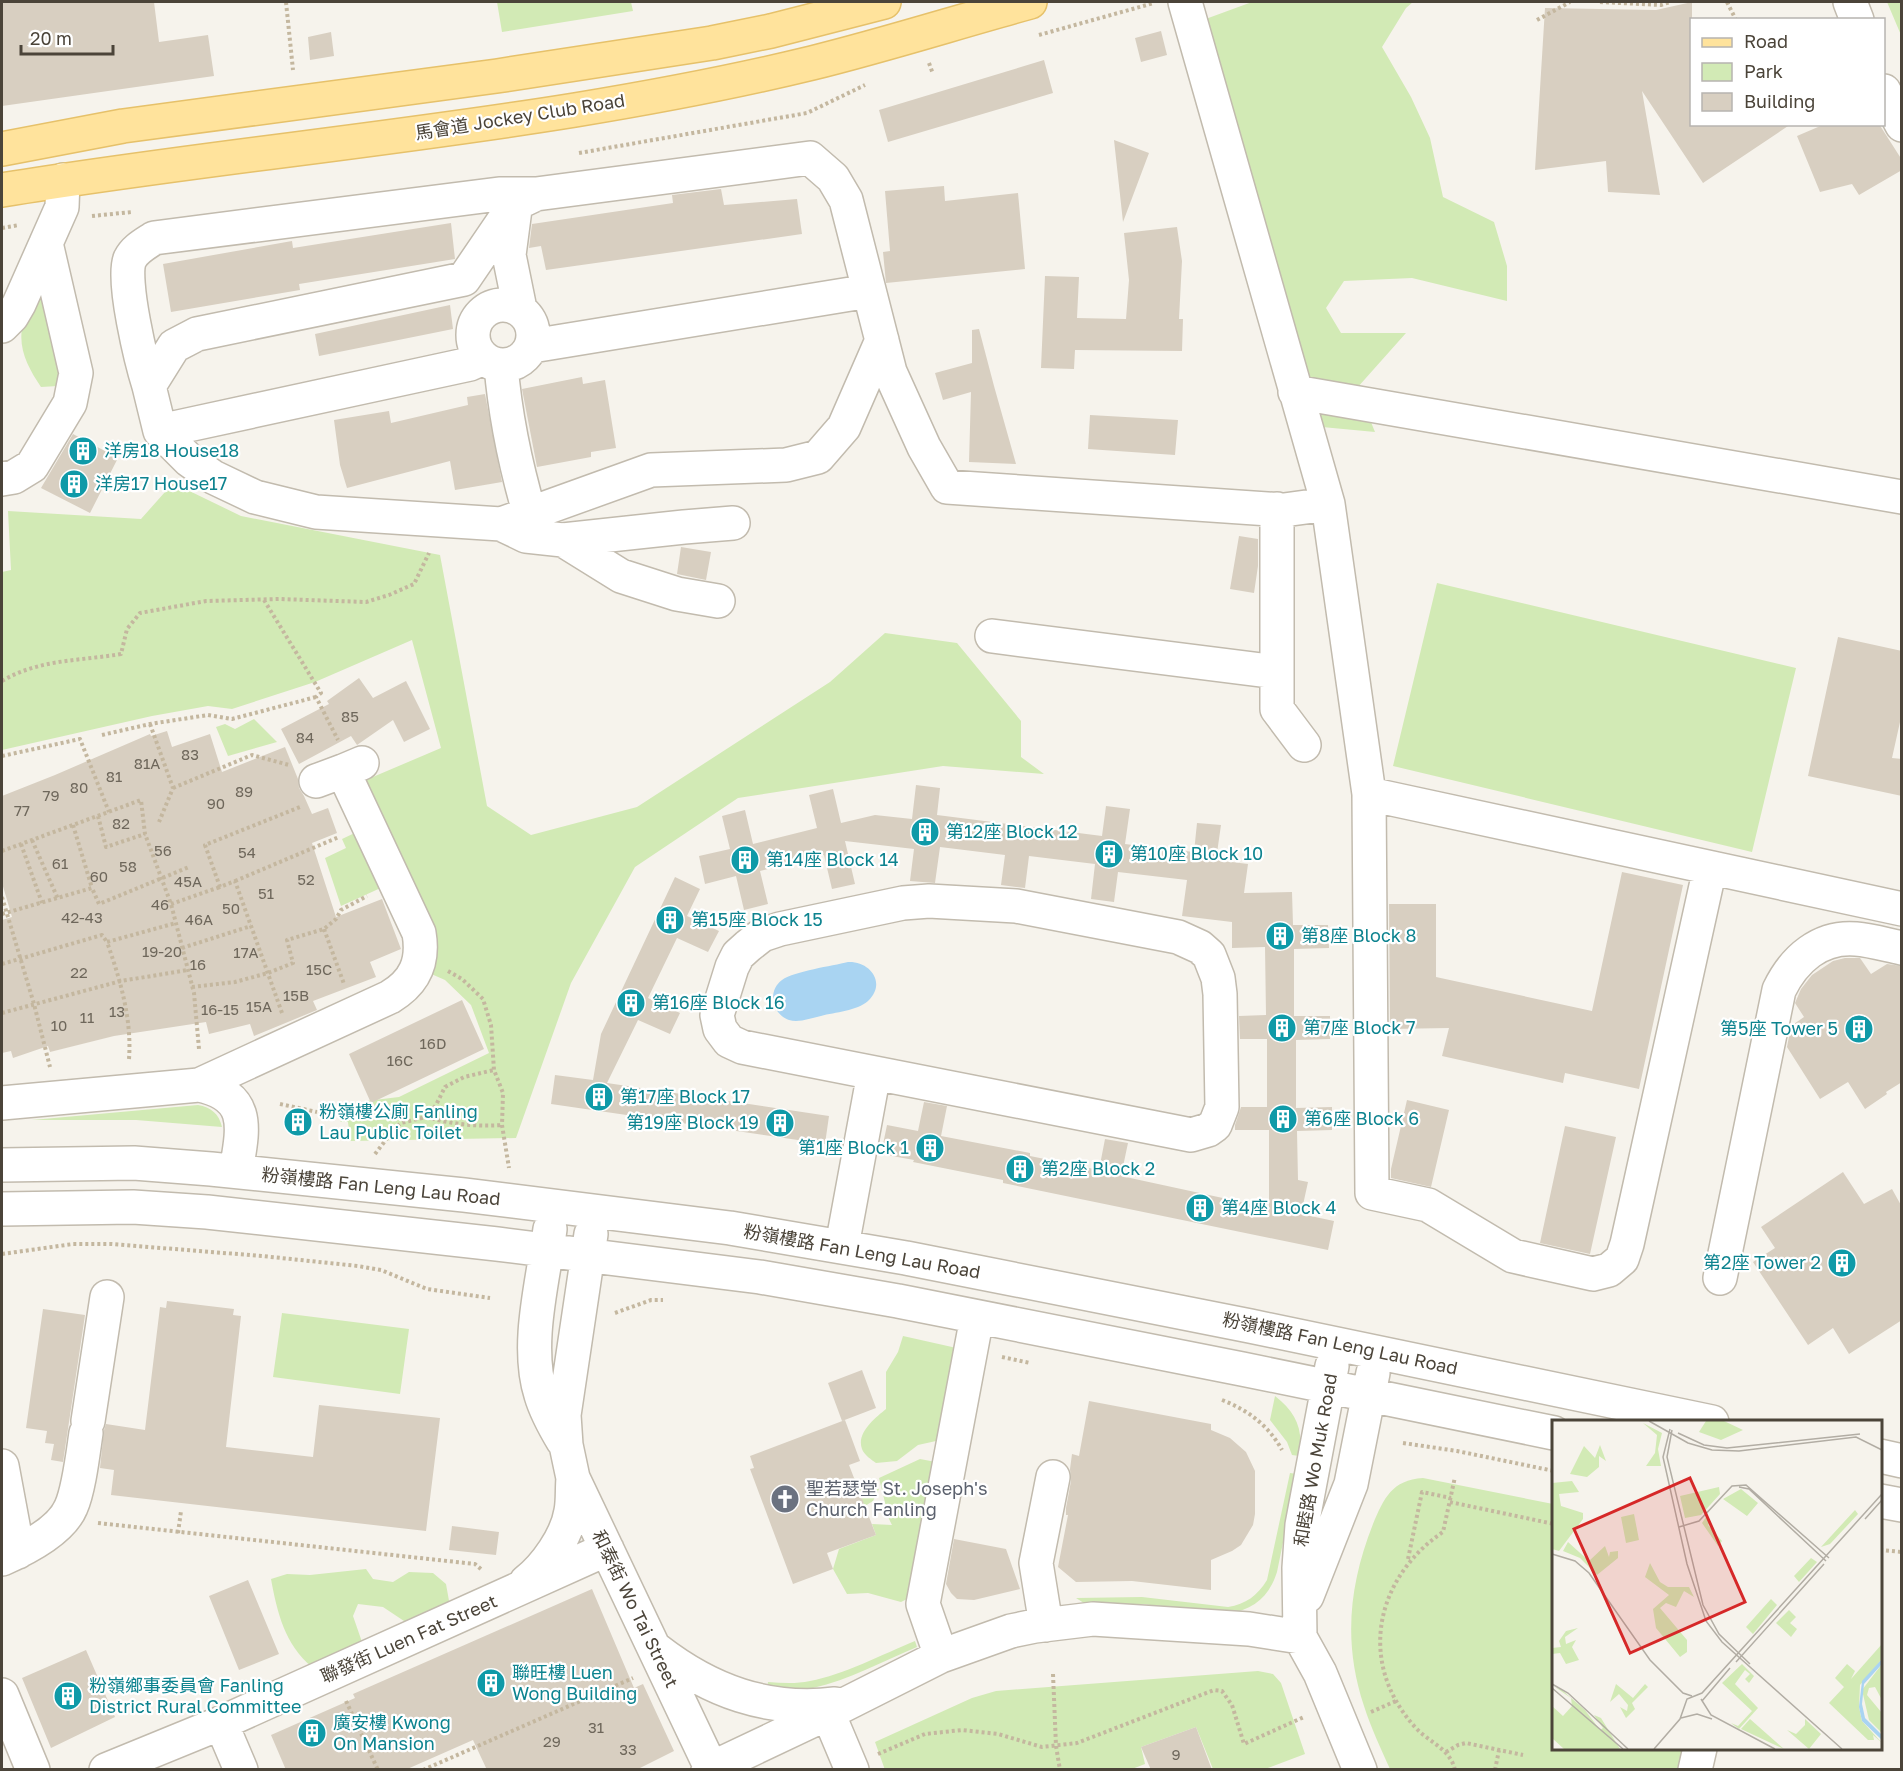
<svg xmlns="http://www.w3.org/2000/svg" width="1903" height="1771" font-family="'Golos Text','Noto Sans SC',sans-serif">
<rect width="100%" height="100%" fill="#f6f3ec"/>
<!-- green -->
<path fill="#d2eab5" d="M497 2H631L633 11 502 32Z
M1252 2H1413L1406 8 1382 47 1411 97 1430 138 1443 197 1494 222 1507 266V301L1412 278 1344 281 1326 308 1341 333H1406L1357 388 1375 432 1322 427 1192 24Z
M1887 2H1901V35Z
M37 298 51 299 64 359 58 386 41 387C28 368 17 347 23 324 25 315 33 306 37 298Z
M173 483 241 516 440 555 487 806 531 835 637 807 830 682 885 633 957 643 1021 721V757L1044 774 943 766 738 798 635 867 571 983 516 1138 350 1141 348 1122H340L366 1101 399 1097 489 1053 471 1005 445 980 429 973 347 788 441 748 412 640 315 682 232 709 208 706 152 716 2 750V572L11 570 8 511 141 519Z
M1437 583 1796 668 1752 852 1393 766Z
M254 719 277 742 228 756 216 727 225 724 235 729Z
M361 830 385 886 341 906 325 858 346 848 342 839Z
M198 1105C211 1107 219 1114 222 1127L136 1120H32Z
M282 1313 409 1329 400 1394 273 1377Z
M903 1336 961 1349 945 1439 918 1445 897 1461 876 1463C872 1460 864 1455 862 1449 856 1433 875 1418 886 1409V1372L898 1352Z
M1275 1396C1296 1412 1304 1430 1299 1456L1292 1455 1287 1442 1270 1420Z
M920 1459 941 1463 919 1593 901 1602 868 1593 847 1594 833 1569 839 1549 876 1535 872 1524 892 1525 889 1519 879 1478Z
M1290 1473 1297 1474 1277 1572C1269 1597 1254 1609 1228 1614L1142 1604 1087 1605 1076 1598 1142 1597 1228 1607C1246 1604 1257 1596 1267 1580Z
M844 1474 879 1489 873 1501 865 1506Z
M1423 1478 1553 1504 1554 1748 1687 1749 1683 1769H1390C1381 1749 1371 1728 1364 1706 1343 1643 1349 1585 1373 1524 1384 1498 1392 1480 1423 1478Z
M366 1569 373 1579 393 1582 409 1572 433 1573 446 1584 451 1612 413 1627 383 1607 358 1604 353 1616 362 1642 312 1667C285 1645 277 1612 271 1579L287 1574 310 1575Z
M915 1641 917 1647C883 1661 849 1680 813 1688 798 1691 782 1690 767 1689L768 1682C782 1683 796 1684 810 1681 843 1675 883 1654 915 1641Z
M1258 1671 1273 1674 1281 1683 1305 1754 1265 1769H1213L1196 1727 1141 1747 1145 1764 1132 1769 885 1770 875 1742 972 1698 996 1691Z"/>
<!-- water -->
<path fill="#a9d4f2" d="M848 962C870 961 887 983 868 1001 857 1011 835 1012 821 1016 811 1018 799 1023 789 1020 772 1014 767 991 782 980 795 971 832 966 848 962Z"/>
<!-- building -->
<path fill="#d8cfc1" d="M2 2H154L159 42 208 35 214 76 2 106Z
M1692 2V124H1791L1703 183 1642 91 1660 195 1608 192 1606 161 1535 170 1545 8 1656 10Z
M1161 31 1167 55 1141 62 1135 38Z
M331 32 334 56 310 60 308 37Z
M1044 60 1053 93 888 142 879 110Z
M1825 124H1879L1902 160V170L1859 195 1852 184 1820 192 1797 136Z
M1114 140 1149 153 1123 222Z
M944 186 945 201 1018 193 1025 269 886 283 883 252 890 251 885 191Z
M721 189 724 205 797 199 802 234 546 270 541 246 529 248 532 224 673 203 672 195Z
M451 223 455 259 299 284 300 290 171 312 163 264 292 241 293 248Z
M1177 227 1182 261 1179 319H1183L1182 351 1075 350 1074 369 1041 368 1045 276 1079 277 1077 318 1126 319 1129 280 1124 233Z
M450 305 453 329 319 356 315 334Z
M979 329 994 386 1016 464 969 462 971 392 943 400 935 373 972 363V330Z
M582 377 583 384 605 380 616 448 591 452V457L537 467 522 389Z
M485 394 502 482 455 490 450 461 347 488 340 465 334 420 389 411 391 423 468 405 467 397Z
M1090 415 1178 420 1175 455 1088 449Z
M73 434 118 458 90 513 41 488Z
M1239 536 1258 539V566L1254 593 1230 589Z
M681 547 711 552 706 580 677 574Z
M1838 637 1902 651V713L1892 758 1902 759V796L1808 776Z
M359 678 373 698 406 681 430 729 404 742 393 720 357 745 351 736 299 764 281 729 329 704 327 701Z
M167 731 172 747 210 734 222 772 285 747 298 779 299 788 304 796 312 814 328 808 337 833 312 843 336 917 382 899 401 949 370 962 376 977 313 1001 317 1010 254 1036 250 1024 209 1034 206 1022 114 1036 50 1052 48 1046 13 1058 11 1051 2 1053V920L12 917 2 883V796L55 775 150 734 151 736Z
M916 785 940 788 937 815 1102 836 1106 806 1130 809 1125 844 1157 848 1194 852 1197 823 1221 825 1216 860 1248 864 1244 893 1292 892 1293 925H1328L1329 948 1294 949V1016H1330V1039L1296 1040V1108L1332 1107V1130L1297 1131 1298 1180 1308 1182 1301 1214 1334 1221 1328 1250 1003 1183V1180L913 1162 914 1160 881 1154 887 1125 918 1131 924 1102 947 1106 941 1136 1030 1153V1156L1099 1170 1105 1139 1128 1143 1121 1176 1269 1208V1130H1235V1125L1241 1107H1267V1039H1240L1239 1016 1266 1015 1265 947 1232 948V922L1182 916 1187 880 1118 872 1114 902 1091 899 1095 864 1029 856 1025 888 1001 885 1005 855 940 847 935 883 910 881 914 849 845 841 855 884 832 889 824 855 760 871 768 904 744 910 736 876 705 884 699 856 730 849 722 816 745 810 753 844 817 828 809 795 833 789 841 823 875 815 912 819Z
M1622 872 1683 885 1639 1089 1565 1073 1563 1083 1442 1056 1449 1028 1390 1029 1389 904H1436V977L1592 1011Z
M675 877 700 889 687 916 719 931 708 952 677 938 648 998 680 1013 670 1034 638 1020 607 1083 829 1116 825 1144 551 1104 555 1075 593 1080 601 1034Z
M1845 958H1860L1871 974 1887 964 1902 966V1082L1886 1092 1887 1094 1865 1109 1848 1082 1820 1099 1787 1047 1791 1026 1804 1017 1795 1003 1801 989 1812 975 1833 961Z
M462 1000 484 1049 371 1103 349 1054Z
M1407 1100 1449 1110 1431 1187 1391 1178V1169Z
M1565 1126 1616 1137 1590 1254 1540 1243Z
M1843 1172 1864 1204 1892 1189 1902 1207V1320L1849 1354 1833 1328 1808 1345 1753 1262 1775 1248 1761 1227Z
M167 1301 234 1309 233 1315 241 1316 226 1447 313 1457 319 1405 440 1418 426 1531 111 1495 114 1470 100 1468 104 1430 106 1424 145 1430 160 1307 166 1308Z
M43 1309 85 1315 63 1462 51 1460 54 1444 45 1443 47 1431 26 1428Z
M862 1370 876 1408 842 1421 828 1383Z
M1089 1401 1211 1424V1430L1230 1438 1246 1452 1255 1471V1514L1253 1525 1241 1545 1232 1551 1211 1560V1590L1132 1581 1076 1582 1058 1567 1068 1515H1066V1508L1071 1481 1070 1469 1072 1454 1079 1456Z
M845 1420 860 1461 849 1465 876 1535 827 1553 833 1569 793 1584 750 1469 754 1468 750 1456Z
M452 1526 499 1532 496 1555 449 1550Z
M954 1539 1006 1549 1020 1589 974 1600 957 1599 951 1593 946 1584Z
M248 1580 279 1654 239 1670 209 1596Z
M592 1589 634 1688 643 1684 674 1751 636 1770H487L473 1740 405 1770H286L271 1735 355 1698 353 1694Z
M86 1650 115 1717 51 1748 22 1678Z
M1196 1727 1212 1770H1151L1141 1747Z"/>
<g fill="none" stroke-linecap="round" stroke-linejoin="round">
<!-- minor casing -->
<g stroke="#c2bbae" stroke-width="36">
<path id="minor" d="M1185 2 1328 504 1369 794 1372 1193 1428 1205 1513 1256 1593 1274 1609 1270 1622 1259 1627 1244 1710 868
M1850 2 1857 20
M1884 91 1902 125
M515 209 509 255 520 309
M473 335a30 30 0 1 1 60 0a30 30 0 1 1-60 0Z
M2 326 12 316 19 304 62 207 63 180
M882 340 844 427 818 457 786 465 651 470 501 524 316 512 255 497 213 477 189 460 160 431 149 386 174 346 197 334 464 279 515 204 536 194 810 158 833 178 846 200 890 372 924 447 947 487 1284 510 1328 504
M532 346 869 291
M501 365C505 415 516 467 530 515
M149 386C142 364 121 279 130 259 135 249 145 244 154 238L499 194H536
M1295 392 1902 497
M160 431 470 364 483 358
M2 479 14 477 32 466 70 403 76 373 46 243
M501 524 526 536 563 540 684 527 733 523
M563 540 621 576 677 594 718 601
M992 636 1277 672V509
M1277 672V709L1304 745
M316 781 343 771
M1369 794 1902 909
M929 901 1016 906 1178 937 1200 947 1209 955 1218 978 1220 994 1222 1107 1215 1125 1208 1130 1191 1135 742 1047 729 1041 720 1029 717 1015 732 967 738 955 748 946 762 935 780 929 903 903Z
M199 1085 390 997C415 982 424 962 419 933L343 771 362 763
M2 1103 199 1085C252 1096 243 1129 236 1171
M2 1165 134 1163 211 1169 464 1195 730 1228 906 1258 1250 1326 1712 1422
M2 1209 133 1207 207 1212 497 1244 760 1277 898 1301 1242 1369 1554 1433
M550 1229C543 1281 525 1345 541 1395 546 1412 554 1426 563 1441
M591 1234 564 1415 566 1445 573 1478 712 1770
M842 1246 874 1073
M1720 1278 1779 990C1794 959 1820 936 1856 939 1871 940 1887 945 1902 948
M1332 1366 1302 1525 1299 1568 1300 1637 1320 1673 1360 1770
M88 1421 107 1297
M1880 1456 1902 1461
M2 1466 18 1552
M1880 1501 1902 1505
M2 1559C25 1549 61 1531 71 1507 79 1489 83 1453 86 1433
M526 1582C545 1567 567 1537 571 1511 573 1501 572 1489 573 1478
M1307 1596 1351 1484 1373 1373
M1046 1625 1036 1563 1053 1477
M657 1650C710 1691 767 1712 835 1704
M941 1656 923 1604 977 1317
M2 1695 33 1770
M828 1713 852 1770
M221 1723 241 1770
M106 1770 221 1723 607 1549
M708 1770 828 1713 941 1656 1011 1631 1035 1626 1093 1619 1249 1629 1300 1637
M1695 1770 1700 1748"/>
</g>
<!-- major casing -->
<g stroke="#e6c16a" stroke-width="36">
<path id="major" d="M2 149 123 126 497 76 712 43 771 31 884 2
M2 190C192 159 384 141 575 110 654 97 734 82 812 63 885 45 957 22 1030 2"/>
</g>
<!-- path -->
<path stroke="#c4b79f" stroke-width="4" stroke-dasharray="3 3" stroke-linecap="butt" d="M286 2 293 70
M1600 2 1661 5 1670 2
M1727 2 1736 20
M1537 20 1570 2
M1039 35 1154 3
M929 63 933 74
M579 153 807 113 865 85
M92 216 132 212
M2 228 19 225
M264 600 321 693 316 697 338 740
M2 681C39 659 80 661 121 654L127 629 140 613 206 601 279 599 366 602 389 595 414 584 429 553
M150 724 173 788 159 822
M102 735 150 724 208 715 232 719 316 697
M2 756 80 739 109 812
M173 788 252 755 289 765
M98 816 106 847 145 834
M73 825 92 888
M32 840 58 899
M21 844 42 903
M2 851 141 800 145 834 171 904 194 993 199 1049
M235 881 339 837
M2 897 34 1004 50 1067
M171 904 220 887
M2 914 92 888 99 904 189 867
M324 929 344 984
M182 948 251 926
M2 964 102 935 107 942
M448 971 462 979 483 999 491 1025 494 1070 503 1093 502 1125 509 1168
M192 987 235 982 268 973 293 963 287 940 324 929 336 919 341 910 367 896
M2 1013 121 981 188 970
M282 1013 235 881 220 887 205 845 300 807
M129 1059C132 1019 120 979 107 942L176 923
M280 1104 317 1112
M426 1117C451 1124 476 1127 502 1125
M375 1154 395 1128 401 1123 426 1117 436 1105 445 1087 464 1077 494 1070
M2 1254 73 1244H111L262 1256 358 1266 381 1270 427 1289 490 1298
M615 1313 651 1300H663
M1002 1357 1030 1363
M1222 1400C1248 1410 1269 1426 1282 1450
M1403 1443 1457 1451 1554 1471
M1450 1502 1554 1524
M98 1523 475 1564 482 1570
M178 1533 181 1511
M1880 1550 1902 1552
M1408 1559 1422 1492 1451 1498
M1053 1674 1056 1746 1060 1770
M346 1701 378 1770
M1371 1712 1396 1701
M1446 1752 1458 1745 1466 1743 1523 1755
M878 1754 925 1734 962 1730 998 1734 1042 1747 1077 1743 1214 1690 1222 1691 1232 1705 1244 1744 1304 1717
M423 1770 633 1678
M1455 1770C1450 1748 1428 1742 1415 1727 1357 1663 1375 1578 1443 1532L1455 1477
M1495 1770 1499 1750"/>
<!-- minor -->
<use href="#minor" stroke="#fff" stroke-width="33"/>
<!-- major -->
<use href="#major" stroke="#ffe39c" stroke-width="33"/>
</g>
<!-- icons -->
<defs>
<g id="building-disc" transform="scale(1.5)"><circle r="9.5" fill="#0f9aa8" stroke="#fff"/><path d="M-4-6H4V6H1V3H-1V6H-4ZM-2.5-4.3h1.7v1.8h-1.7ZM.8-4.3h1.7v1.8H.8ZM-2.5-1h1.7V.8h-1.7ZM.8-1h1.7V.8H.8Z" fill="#fff"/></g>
<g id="church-disc" transform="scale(1.5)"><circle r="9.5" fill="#6b7280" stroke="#fff"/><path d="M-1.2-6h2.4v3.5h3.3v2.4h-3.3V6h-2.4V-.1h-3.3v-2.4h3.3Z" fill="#fff"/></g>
</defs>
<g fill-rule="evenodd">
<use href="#building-disc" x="83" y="451"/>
<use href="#building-disc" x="74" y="484"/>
<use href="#building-disc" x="925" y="832"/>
<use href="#building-disc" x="1109" y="854"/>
<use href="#building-disc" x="745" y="860"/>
<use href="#building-disc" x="670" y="920"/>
<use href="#building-disc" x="1280" y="936"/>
<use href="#building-disc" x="631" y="1003"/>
<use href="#building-disc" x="1282" y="1028"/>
<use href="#building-disc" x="1859" y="1029"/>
<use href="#building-disc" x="599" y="1097"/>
<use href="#building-disc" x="1283" y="1119"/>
<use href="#building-disc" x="298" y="1122"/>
<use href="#building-disc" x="780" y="1123"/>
<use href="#building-disc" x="930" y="1148"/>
<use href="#building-disc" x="1020" y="1169"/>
<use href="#building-disc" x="1200" y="1208"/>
<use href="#building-disc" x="1842" y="1263"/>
<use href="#church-disc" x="785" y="1499"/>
<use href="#building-disc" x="491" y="1683"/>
<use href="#building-disc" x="68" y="1696"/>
<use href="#building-disc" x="312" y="1733"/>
</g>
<g text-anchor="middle" stroke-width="4.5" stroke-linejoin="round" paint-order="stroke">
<!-- number labels -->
<g font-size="15" fill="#6e675b">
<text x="350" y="722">85</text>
<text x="305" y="743">84</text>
<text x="190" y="760">83</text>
<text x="147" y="769">81A</text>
<text x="114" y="782">81</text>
<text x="79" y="793">80</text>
<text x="244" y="797">89</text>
<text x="51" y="801">79</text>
<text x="216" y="809">90</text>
<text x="22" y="816">77</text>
<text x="121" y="829">82</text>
<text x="163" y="856">56</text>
<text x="247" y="858">54</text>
<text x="60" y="869">61</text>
<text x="128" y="872">58</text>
<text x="99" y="882">60</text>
<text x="306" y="885">52</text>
<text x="188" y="887">45A</text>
<text x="266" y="899">51</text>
<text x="160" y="910">46</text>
<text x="231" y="914">50</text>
<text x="82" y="923">42-43</text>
<text x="199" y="925">46A</text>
<text x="162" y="957">19-20</text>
<text x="246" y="958">17A</text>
<text x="198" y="970">16</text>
<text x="319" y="975">15C</text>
<text x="79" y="978">22</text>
<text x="296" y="1001">15B</text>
<text x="259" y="1012">15A</text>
<text x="220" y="1015">16-15</text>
<text x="117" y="1017">13</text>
<text x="87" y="1023">11</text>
<text x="59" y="1031">10</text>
<text x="433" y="1049">16D</text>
<text x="400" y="1066">16C</text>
<text x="596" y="1733">31</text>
<text x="552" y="1747">29</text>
<text x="628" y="1755">33</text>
<text x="1176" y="1760">9</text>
</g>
<!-- street labels -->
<g font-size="18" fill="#4b4439" stroke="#fff">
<text transform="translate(520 117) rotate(-9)" y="6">馬會道 Jockey Club Road</text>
<text transform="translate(381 1187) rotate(6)" y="6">粉嶺樓路 Fan Leng Lau Road</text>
<text transform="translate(862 1252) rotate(10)" y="6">粉嶺樓路 Fan Leng Lau Road</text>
<text transform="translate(1340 1344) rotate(12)" y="6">粉嶺樓路 Fan Leng Lau Road</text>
<text transform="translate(1316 1460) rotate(-80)" y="6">和睦路 Wo Muk Road</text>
<text transform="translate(635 1609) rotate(64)" y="6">和泰街 Wo Tai Street</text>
<text transform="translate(409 1639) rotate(-24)" y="6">聯發街 Luen Fat Street</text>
</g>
<!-- culture labels -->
<g font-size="18" fill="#0d838f" stroke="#fff" text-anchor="start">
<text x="104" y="457">洋房18 House18</text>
<text x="95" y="490">洋房17 House17</text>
<text x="946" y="838">第12座 Block 12</text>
<text x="1130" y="860">第10座 Block 10</text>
<text x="766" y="866">第14座 Block 14</text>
<text x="691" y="926">第15座 Block 15</text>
<text x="1301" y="942">第8座 Block 8</text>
<text x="652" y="1009">第16座 Block 16</text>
<text x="1303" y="1034">第7座 Block 7</text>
<text x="1838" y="1035" text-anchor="end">第5座 Tower 5</text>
<text x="620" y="1103">第17座 Block 17</text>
<text x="319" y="1118">粉嶺樓公廁 Fanling<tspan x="319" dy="21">Lau Public Toilet</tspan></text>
<text x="1304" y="1125">第6座 Block 6</text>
<text x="759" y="1129" text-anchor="end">第19座 Block 19</text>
<text x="909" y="1154" text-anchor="end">第1座 Block 1</text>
<text x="1041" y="1175">第2座 Block 2</text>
<text x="1221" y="1214">第4座 Block 4</text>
<text x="1821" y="1269" text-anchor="end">第2座 Tower 2</text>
<text x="512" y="1679">聯旺樓 Luen<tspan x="512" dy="21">Wong Building</tspan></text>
<text x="89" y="1692">粉嶺鄉事委員會 Fanling<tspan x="89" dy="21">District Rural Committee</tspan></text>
<text x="333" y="1729">廣安樓 Kwong<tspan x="333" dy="21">On Mansion</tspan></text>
</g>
<!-- worship labels -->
<g font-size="18" fill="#5b616d" stroke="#fff" text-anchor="start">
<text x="806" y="1495">聖若瑟堂 St. Joseph's<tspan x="806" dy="21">Church Fanling</tspan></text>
</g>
</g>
<!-- overview -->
<g transform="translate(1552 1420)">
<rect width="330" height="330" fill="#f6f3ec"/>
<path d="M154 1H172L191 10 169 20 147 12ZM91 3 110 13 106 29 109 46H94L103 33 105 15ZM48 25 54 41 47 36V47L35 57 18 54 32 26 43 38ZM20 61 27 72 7 74 9 86 31 93V99L7 131 0 129V63ZM167 67 168 74 149 95 133 98 128 76ZM189 69 206 83 195 96 171 79ZM303 90 306 94 278 124 269 127ZM82 94 87 120 74 123 69 97ZM154 97 159 102 156 105 170 121 166 126 150 103ZM16 122 37 141 53 126 57 137 58 132 66 131V138L45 155 28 138 11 131ZM259 138 265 142 247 162 242 156ZM98 143 108 162 116 167H137L142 177 132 171 124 187 114 183 108 188 135 220V232L128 237 104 208 101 189 117 175 93 157ZM219 179 225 185 201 214 194 207ZM237 190 244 197 238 203 245 209 239 217 224 203ZM26 208 13 217 14 224 24 220 20 227 27 240 14 244 8 233 0 234V228L9 227 7 221 14 211ZM330 224V239L308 265 307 287 310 301 330 323 321 315 322 320H316L277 283 292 267 283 258 295 244 303 251 299 259ZM190 244 202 256 197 263 193 259 198 254 193 250 183 264 206 288 187 309 179 303 186 306 200 291 170 263ZM330 244V280L323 267 317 268 315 275 330 293V313L317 300 310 270ZM64 264 81 278 93 264 96 267 80 283 83 289 74 298 68 287 75 291 76 285 67 274 58 282ZM3 267 10 270 33 290 48 310 51 308 42 295 49 298 68 329H12L0 318V286L11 296 20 286 19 278ZM198 299 232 329 189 309ZM253 299 269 314 257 329 235 310 244 314 253 305Z" fill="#d2eab5"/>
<path d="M330 239V244L312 264 310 284 313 298 330 315V320L310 301 307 287 310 261Z" fill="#a9d4f2"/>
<path fill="none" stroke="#b2ada4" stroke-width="1.5" d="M97 1 136 23 160 30 187 31 304 17 330 30M118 9 111 37 135 144 154 201 170 222 290 329M120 10 115 37 151 185 167 214 198 244M126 13 152 25 175 28 308 14M187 67 197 69 274 141M313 99 330 80M127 107 147 101 180 66 194 65 277 138M0 134 23 141 37 153 98 240 131 273 140 276M184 242 272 144M0 264 16 273 76 329M0 268 71 329M149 279 159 295 223 329M150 281 178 248M129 298 145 294 160 299M102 329 128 299 135 279 150 273 330 74"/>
<path fill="#d62828" fill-opacity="0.15" stroke="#d62828" stroke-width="3" d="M138 58 193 182 78 233 22 109Z"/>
<rect width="330" height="330" fill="none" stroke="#4b4439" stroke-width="3"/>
</g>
<!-- border -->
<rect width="1903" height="1771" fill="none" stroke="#4b4439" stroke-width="6"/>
<!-- legend -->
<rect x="1690" y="18" width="195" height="108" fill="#ffffff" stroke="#b7b4b0" stroke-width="1.5"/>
<rect x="1702" y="38" width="30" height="9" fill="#ffe39c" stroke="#b7b4b0" stroke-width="1.5"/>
<text x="1744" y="48" font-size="18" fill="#4b4439">Road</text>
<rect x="1702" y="63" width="30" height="18" fill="#d2eab5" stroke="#b7b4b0" stroke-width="1.5"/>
<text x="1744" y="78" font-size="18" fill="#4b4439">Park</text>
<rect x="1702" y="93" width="30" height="18" fill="#d8cfc1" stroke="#b7b4b0" stroke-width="1.5"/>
<text x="1744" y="108" font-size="18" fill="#4b4439">Building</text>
<!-- scale -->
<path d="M21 45v9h92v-9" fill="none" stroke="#4b4439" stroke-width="3"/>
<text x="30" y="45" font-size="18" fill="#4b4439" stroke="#ffffff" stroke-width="4.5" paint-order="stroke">20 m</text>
</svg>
